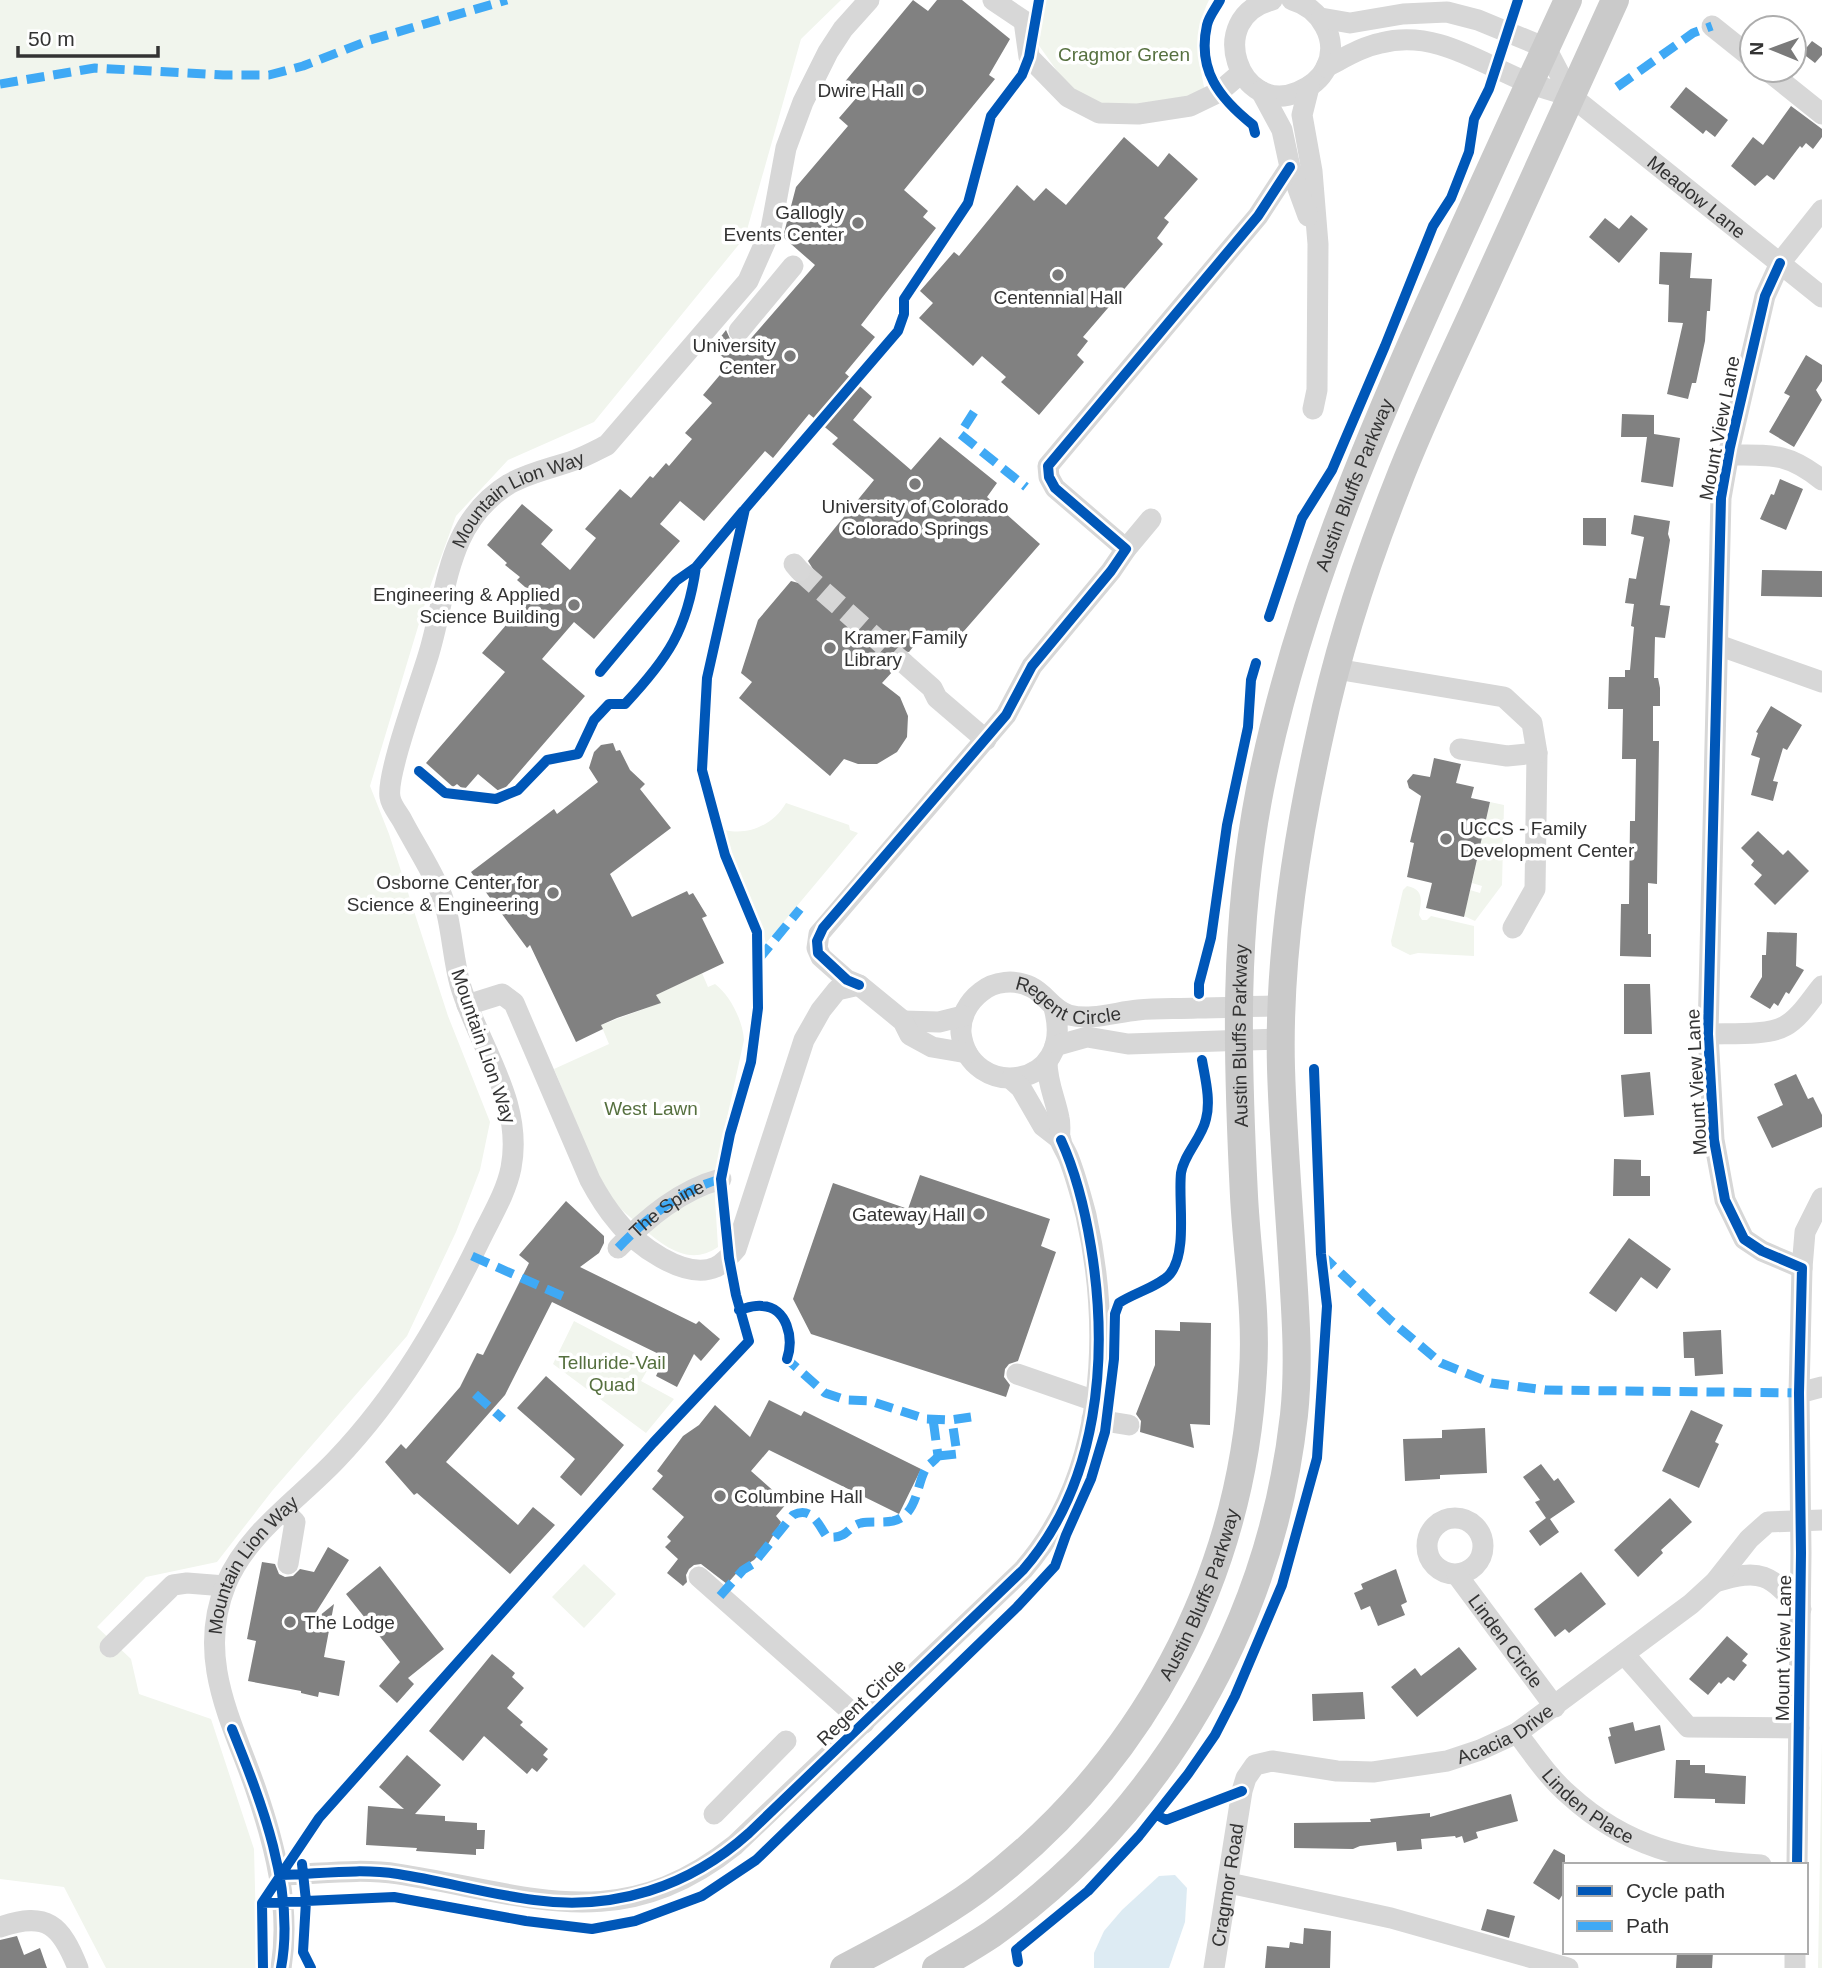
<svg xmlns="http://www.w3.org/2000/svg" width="1822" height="1968" font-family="Arial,sans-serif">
<rect width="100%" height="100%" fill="#fff"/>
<!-- green -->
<path fill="#f1f5ed" d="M0 0H841L801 39 745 237 594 422 508 460 456 516 430 587 370 786 389 834 448 1016 490 1122 480 1170 456 1232 407 1336 272 1491 217 1562 146 1577 97 1627 131 1659 139 1694 211 1719 254 1849 257 1968H106L64 1887 0 1879Z
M1043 0H1209C1194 30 1198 59 1205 91L1178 102 1098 106 1072 92 1035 40Z
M1490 802 1504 805 1502 885 1475 921 1464 916 1470 890 1480 893 1482 886 1472 883 1483 833 1494 835 1495 828 1485 825Z
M786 803 849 825 850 830 858 833 766 943 756 910 739 876 725 830C749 836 774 824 786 803Z
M1407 886C1425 890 1421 901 1419 915L1422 920H1427L1431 916 1474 926V956L1418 953 1410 955 1392 946 1391 941 1403 890Z
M702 973 708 987 715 984C730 995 743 1021 744 1040L718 1159 715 1199 718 1247C688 1268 661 1244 638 1224 631 1217 621 1211 615 1202 588 1163 573 1113 554 1069L609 1044 601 1025 660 1003 656 995Z
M574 1321 652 1362 641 1381 674 1399 646 1433 553 1364Z
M584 1564 616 1594 584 1628 552 1597Z
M1822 1739V1968H1818Z"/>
<!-- water -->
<path fill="#ddebf3" d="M1175 1875 1187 1888 1185 1922 1169 1968H1094V1953L1104 1931 1122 1910 1159 1876Z"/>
<!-- building -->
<path fill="#818181" d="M913 0 928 11 937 0H962L1010 39 989 75 995 79 904 190 928 211 923 217 936 228 861 325 875 337 845 373 872 397 853 420 911 470 940 437 997 483 987 497 1040 544 957 639 947 631 933 646 921 637 909 652 902 651 895 656 892 662 894 670 882 683 900 697 908 716 907 737 897 752 877 764H858L844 759 830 776 739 698 752 682 741 673 758 620 791 581 802 584 809 580 813 569 808 561 874 480 832 444 838 438 809 414 773 458 765 451 704 521 680 501 660 524 680 541 594 639 574 622 542 659 585 696 501 793 478 774 464 790 457 784 453 787 426 763 505 672 482 653 533 594 517 580 520 577 505 565 507 563 487 545 522 504 553 530 541 544 570 570 596 538 585 529 620 489 631 498 650 476 653 478 666 463 669 466 692 439 685 433 712 403 703 395 730 363 712 348 726 330 731 341 737 344 747 343 815 265 783 237 796 187 848 126 839 118 858 96 843 84Z
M1812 41 1822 48V55L1815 63 1802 53Z
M1686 87 1728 120 1715 137 1706 130 1703 134 1670 107Z
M1791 106 1822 129V137L1813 149 1806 143 1802 148 1800 146 1774 180 1767 175 1755 186 1731 166 1753 137 1763 145Z
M1124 137 1158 167 1169 153 1198 179 1164 218 1169 222 1157 238 1163 244 1083 337 1088 341 1077 355 1084 362 1039 415 1001 382 1006 377 982 356 973 366 919 318 933 303 920 291 954 252 959 256 1017 185 1034 201 1046 188 1066 205Z
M1631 215 1648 229 1619 263 1589 237 1605 218 1619 229Z
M1660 252 1692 253 1690 278 1712 279 1710 311H1707L1705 341 1696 383H1692L1688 399 1667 394 1683 323 1668 322 1669 285 1659 284Z
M1806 355 1822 365V381L1816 390 1822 400 1794 447 1769 432 1790 396 1784 393Z
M1622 414 1654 415V434L1680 438 1673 487 1641 482 1647 437H1621Z
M1780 479 1803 489 1786 530 1760 519 1771 494 1774 495Z
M1634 515 1670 521 1668 534 1670 540 1660 605 1670 606 1665 638 1655 637 1654 678H1658L1660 688V706H1653V741H1659L1657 884 1648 883V934H1651V957L1620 956 1621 904H1629L1630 821H1635L1636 759H1622L1623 709H1608L1609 677H1625V670H1630L1634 627 1631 626 1634 604 1625 603 1629 578 1636 579 1644 537 1631 534Z
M1583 518H1606V546L1583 545Z
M1762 570 1822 571V597L1761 596Z
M1771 706 1802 725 1787 750 1783 748 1773 781 1778 782 1773 801 1751 795 1760 758 1751 755 1758 733 1756 732Z
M613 743 616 751 620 750 630 770 645 784 640 789 671 828 610 874 632 917 687 891 689 895 693 893 707 916 702 918 724 963 656 995 661 1003 617 1018 601 1025 603 1029 576 1042 530 945 527 948 471 872 554 809 557 814 598 782 589 768 594 752 601 745Z
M1434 758 1461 764 1456 783 1474 787 1471 798 1490 802 1464 917 1426 908 1432 883 1407 877 1414 843 1410 842 1421 796 1409 788 1407 781 1413 774 1430 777Z
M1758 831 1783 855 1788 850 1809 871 1775 905 1754 884 1762 875 1751 865 1754 861 1741 848Z
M1767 932 1797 933 1796 966 1804 970 1789 994 1786 992 1778 1006 1774 1003 1770 1009 1750 997 1762 977V955H1766Z
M1624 984H1650L1652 1034H1624Z
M1650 1072 1654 1115 1624 1117 1621 1075Z
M1796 1074 1808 1099 1813 1097 1822 1115V1127L1772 1148 1757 1117 1783 1105 1774 1084Z
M1614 1159 1641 1160V1176H1650V1196H1613Z
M920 1175 1050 1219 1041 1246 1056 1252 1018 1361 1009 1364 1005 1369 1004 1377 1010 1385 1006 1397 811 1334 793 1299 833 1183 908 1209Z
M566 1201 604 1236V1243L599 1253 580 1267 696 1324 699 1321 720 1339 701 1361 694 1354 677 1387 656 1376 665 1357 552 1302 505 1395 446 1462 518 1525 533 1507 555 1525 510 1574 417 1493 414 1495 385 1462 401 1444 406 1449 460 1387 477 1353 483 1355 529 1263 519 1255Z
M1629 1238 1671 1269 1657 1289 1641 1277 1616 1312 1589 1293Z
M1180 1322 1211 1323 1210 1425 1190 1424 1194 1448 1140 1432 1141 1421 1136 1414 1155 1365V1330L1180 1331Z
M1721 1330 1723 1374 1695 1376 1694 1358H1684L1683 1332Z
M546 1376 624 1445 581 1496 560 1477 575 1459 517 1408Z
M769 1400 801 1416 804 1411 921 1469 899 1514 769 1450 751 1471 787 1503 776 1516 781 1522 767 1546 754 1560 741 1568 727 1584 701 1564 694 1565 689 1569 686 1575 687 1582 683 1586 667 1573 678 1559 665 1547 671 1541 667 1537 684 1517 652 1489 663 1476 657 1471 683 1436 699 1425 715 1405 750 1437Z
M1691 1410 1723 1425 1715 1442 1719 1444 1699 1488 1662 1471Z
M1485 1428 1487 1473 1440 1475V1479L1405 1481 1403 1439 1442 1438V1430Z
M1541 1464 1554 1481 1558 1478 1575 1502 1550 1519 1559 1532 1540 1546 1529 1531 1546 1518 1535 1502 1540 1500 1523 1477Z
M1670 1498 1692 1522 1661 1550 1663 1553 1638 1577 1614 1550Z
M328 1547 349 1560 308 1625 334 1604 324 1657 345 1661 339 1696 319 1692 318 1697 301 1693V1691L248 1681 256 1641 247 1639 262 1562 275 1564 279 1574 285 1577 293 1576 300 1569 314 1572Z
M380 1566 444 1649 408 1678 414 1684 397 1703 379 1686 400 1662 346 1594Z
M1396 1569 1407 1602 1401 1605 1405 1615 1378 1626 1370 1606 1361 1610 1354 1593 1363 1589 1361 1584Z
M1581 1572 1606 1604 1569 1633 1565 1629 1555 1637 1534 1609Z
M1727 1636 1748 1654 1742 1661 1747 1665 1734 1681 1728 1677 1721 1684 1719 1682 1708 1695 1689 1679Z
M1459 1647 1477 1669 1417 1717 1391 1687 1415 1668 1421 1676Z
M492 1654 515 1673 512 1677 524 1688 507 1708 523 1722 520 1725 548 1749 543 1755 548 1759 537 1772 532 1768 527 1774 484 1736 463 1761 429 1731Z
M1363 1692 1365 1719 1313 1721 1312 1694Z
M1633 1722 1635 1731 1660 1725 1665 1750 1615 1764 1608 1737 1611 1736 1609 1728Z
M407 1755 441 1785 415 1814 445 1816V1821L477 1823V1830H485L484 1849H476V1855L416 1851 417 1848 366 1845 368 1806 404 1809 379 1787Z
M1676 1760H1690V1765H1705V1773L1746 1776 1745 1804 1715 1803V1799L1674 1798Z
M1511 1794 1518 1821 1476 1832 1478 1838 1464 1843 1462 1836 1456 1838 1455 1836 1421 1839 1422 1849 1397 1851 1396 1842 1360 1846 1353 1849 1294 1848V1823L1371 1822 1370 1819 1430 1813V1817Z
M1554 1849 1565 1855V1891L1559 1900 1533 1883Z
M1487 1909 1515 1916 1509 1938 1481 1930Z
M1304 1928 1331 1931 1330 1968H1265L1267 1946 1289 1948 1290 1942 1303 1944Z
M17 1936 24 1955 40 1948 47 1968H0V1940Z
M1677 1952H1713L1712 1968H1676Z"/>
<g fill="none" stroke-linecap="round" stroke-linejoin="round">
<!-- minor-tunnel -->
<path stroke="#d6d6d6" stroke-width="21" stroke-dasharray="21 10" stroke-linecap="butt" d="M800 571 905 664"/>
<!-- minor -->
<g stroke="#d7d7d7" stroke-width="21">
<path d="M993 0 1024 21 1029 57 1068 97 1099 113 1138 114 1190 106 1219 92 1241 73"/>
<path d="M1272 0C1204 17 1239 117 1298 92 1310 87 1320 80 1326 68 1340 39 1320 8 1292 0"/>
<path d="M1321 18 1350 23 1403 14 1447 12 1478 20 1546 48 1571 96"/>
<path d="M1712 26 1752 58"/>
<path id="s1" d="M1326 67C1344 58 1361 47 1381 43 1436 29 1481 64 1529 83 1543 88 1557 92 1571 96L1822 297"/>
<path d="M1767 70 1822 114"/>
<path d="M1309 87 1302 115 1312 171 1318 244 1317 390 1313 409"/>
<path d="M1261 91 1282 130 1290 167 1308 216"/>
<path d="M739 331 793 266"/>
<path d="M1728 455C1771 455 1787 452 1822 480"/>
<path d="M1126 549 1055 488 1049 477 1048 466 1258 216 1290 167"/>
<path d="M794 564 800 571"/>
<path d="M1718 645 1822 682"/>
<path d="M905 664 932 688 937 698 986 740"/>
<path d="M1336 669 1504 697 1532 723 1537 753 1535 889 1513 928"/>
<path d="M1460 749 1507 756 1537 753"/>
<path d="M467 1005 502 994 514 1003 590 1180C598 1195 606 1208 617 1221 635 1244 685 1281 716 1267 724 1263 730 1256 736 1249L804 1040 821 1010 837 990 859 985"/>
<path id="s2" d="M1054 1008C1077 1091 969 1101 961 1033 960 1017 968 1002 981 992 994 981 1015 979 1031 987 1046 994 1052 1010 1069 1015 1091 1021 1116 1012 1138 1010 1157 1008 1177 1009 1197 1008 1225 1008 1253 1006 1282 1006"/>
<path d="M903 1021 939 1022 963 1016"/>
<path d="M1708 1034C1728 1033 1768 1036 1785 1026 1800 1018 1811 999 1822 986"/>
<path d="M1055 1046 1087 1037 1128 1044 1281 1039"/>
<path d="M967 1053 932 1047 910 1035 903 1021 859 985 847 980 821 957 817 948 819 934 1006 715 1032 666 1111 571 1126 549 1151 519"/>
<path d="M1011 1079 1021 1088 1043 1126 1061 1140"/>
<path d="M618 1248C647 1218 680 1190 721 1179"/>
<path d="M1802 1268 1762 1251 1744 1239 1725 1200 1714 1140 1708 1034 1721 498 1730 447 1765 296 1780 263 1822 210"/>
<path d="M1017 1374 1095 1401"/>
<path d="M1799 1393 1822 1387"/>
<path d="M1092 1419 1129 1425"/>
<path d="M284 1511 295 1522 288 1564"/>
<circle cx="1455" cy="1546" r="28"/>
<path id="s3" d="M1457 1575 1555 1707"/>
<path d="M699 1577 864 1723"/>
<path d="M1715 1582C1762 1568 1769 1574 1801 1609"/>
<path d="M110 1647 173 1585 187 1583 225 1586"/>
<path d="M1624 1654 1688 1727 1799 1728"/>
<path id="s4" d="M1517 1733C1533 1754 1549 1778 1569 1795 1626 1847 1686 1861 1761 1865"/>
<path d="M714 1814 786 1741"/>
<path d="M1797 1865 1801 1553 1799 1393 1802 1268 1805 1232 1822 1198"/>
<path d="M281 1875C319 1874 360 1868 398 1874 528 1894 619 1938 735 1845L1023 1570C1106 1475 1112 1333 1086 1215 1081 1196 1076 1177 1069 1159 1067 1153 1062 1146 1060 1140 1059 1133 1061 1125 1059 1118 1055 1098 1047 1082 1047 1062"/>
<path d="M1229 1883 1391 1918 1568 1968"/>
<path d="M0 1927C47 1911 61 1925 78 1968"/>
<path id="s5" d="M281 1968C291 1907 275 1845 255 1787 231 1719 196 1658 226 1584 247 1533 299 1499 336 1460 398 1395 441 1320 480 1240 491 1217 506 1193 511 1168 524 1101 478 1046 460 984 451 951 452 913 436 882 426 861 413 841 402 820 398 813 391 805 390 797 386 774 421 681 429 653 448 589 446 523 509 484 530 472 553 468 575 460 586 456 597 450 607 445L748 281 771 229 786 148 803 102 828 52 843 29 869 0"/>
<path id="s6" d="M1214 1968 1242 1791 1246 1778 1255 1765 1272 1761 1337 1771 1373 1772 1447 1761 1480 1750 1517 1733 1691 1604 1715 1582 1749 1539 1768 1522 1822 1520"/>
<path d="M1795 1968V1952"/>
</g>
<!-- major -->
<g stroke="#cacaca" stroke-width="28">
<path id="s7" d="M844 1968C889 1944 936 1920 977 1890 1142 1766 1242 1579 1253 1372 1257 1314 1247 1254 1244 1196 1237 1056 1233 928 1260 789 1296 608 1368 438 1444 271 1485 181 1526 90 1568 0"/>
<path d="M936 1968C955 1957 974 1946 992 1934 1163 1812 1271 1623 1294 1415 1299 1368 1296 1321 1293 1274 1289 1205 1283 1137 1281 1068 1278 957 1296 842 1320 734 1338 649 1365 566 1397 485 1421 422 1452 359 1480 297 1525 198 1570 99 1615 0"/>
</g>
<!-- quiet -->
<g stroke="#3fa9f5" stroke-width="9" stroke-dasharray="18 9" stroke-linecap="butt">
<path d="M0 84 95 68 223 75H269L303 66 370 40 507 0"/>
<path d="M1617 87 1693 33 1712 26"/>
<path d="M974 412 960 434 1026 487"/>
<path d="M758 960 800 909"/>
<path id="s8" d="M618 1248C647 1218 680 1190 721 1179"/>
<path d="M1321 1254 1390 1320 1441 1363 1491 1383 1545 1390 1799 1393"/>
<path d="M472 1256 569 1299"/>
<path d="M788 1354 787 1359 825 1393 846 1400 870 1401 926 1419 950 1420 971 1417"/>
<path d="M475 1394 503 1419"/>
<path d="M938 1456 957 1454 952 1420"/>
<path d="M720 1596 743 1570 753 1564 793 1515C812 1506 818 1524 827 1537 849 1539 846 1527 861 1523 871 1521 883 1523 893 1521 919 1515 916 1482 927 1467 930 1463 935 1461 938 1456L933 1419"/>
</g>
<!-- cycleway casing -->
<g stroke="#fff" stroke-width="15">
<path id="cycleway" d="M1220 0C1216 8 1209 16 1207 25 1197 70 1219 98 1253 125L1255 133
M1780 263 1765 296 1730 447 1721 498 1708 1034 1714 1140 1725 1200 1744 1239 1762 1251 1802 1268 1799 1393 1801 1553 1797 1865
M1269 617 1302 518 1332 470 1385 346 1433 226 1451 198 1469 152 1474 119 1489 89 1518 0
M600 672 676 581 696 567 743 511
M419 771 445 793 496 799 518 790 547 760 578 754 594 720 609 704H625C668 658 687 630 696 567
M859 985 847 980 818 953 817 941 823 928 1006 715 1032 666 1111 571 1126 549 1055 488 1049 477 1048 466 1258 216 1290 167
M1199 994V984L1211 938 1227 825 1248 727 1251 680 1256 663
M739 1310C747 1308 754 1305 762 1306 787 1307 794 1338 787 1359
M232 1729C261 1801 296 1889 281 1968
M1157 1815 1166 1820 1242 1791
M302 1864 306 1901 303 1952 311 1968
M281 1875C319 1874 359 1868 398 1874 443 1881 488 1894 534 1900 614 1911 689 1887 749 1833L1023 1570C1099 1483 1109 1357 1091 1247 1085 1210 1077 1175 1061 1140
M262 1903 394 1897 526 1921 592 1929 635 1921 702 1896 756 1860 1017 1607 1055 1566 1066 1535 1091 1479 1105 1432 1114 1359 1115 1314 1119 1303C1134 1293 1160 1286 1170 1274 1188 1252 1178 1201 1181 1173 1184 1154 1202 1138 1206 1119 1211 1100 1205 1078 1202 1060
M1018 1962 1016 1950 1088 1891 1139 1836 1188 1774 1215 1735 1235 1696 1282 1585 1317 1458 1327 1306 1321 1254 1314 1069
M263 1968 262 1903 319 1818 653 1443 749 1341 736 1295 729 1258 721 1179 730 1134 751 1062 758 1008 757 932 725 855 702 770 707 678 745 509 898 331 904 314V299L968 203 991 116 1022 75 1029 57 1039 0"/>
</g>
<!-- cycleway -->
<use href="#cycleway" stroke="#0057b8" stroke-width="10"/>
</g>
<!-- markers -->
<g fill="#7a7a7a" stroke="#fff" stroke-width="2.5">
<circle cx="918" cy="90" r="7"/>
<circle cx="858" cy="223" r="7"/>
<circle cx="1058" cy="275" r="7"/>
<circle cx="790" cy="356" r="7"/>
<circle cx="915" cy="484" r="7"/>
<circle cx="574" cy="605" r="7"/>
<circle cx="830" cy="648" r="7"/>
<circle cx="1446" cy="839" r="7"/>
<circle cx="553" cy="893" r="7"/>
<circle cx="979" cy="1214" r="7"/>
<circle cx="720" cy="1496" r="7"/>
<circle cx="290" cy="1622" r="7"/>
</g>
<g text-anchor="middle" stroke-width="7" stroke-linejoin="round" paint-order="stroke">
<!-- park labels -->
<g font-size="19" fill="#56703f" stroke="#fff">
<text x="1124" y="61">Cragmor Green</text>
<text x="651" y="1115">West Lawn</text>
<text x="612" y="1369">Telluride-Vail<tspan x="612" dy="22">Quad</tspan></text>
</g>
<!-- poi labels -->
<g font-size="19" fill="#333" stroke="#fff" text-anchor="end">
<text x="904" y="97">Dwire Hall</text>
<text x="844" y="219">Gallogly<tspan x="844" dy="22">Events Center</tspan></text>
<text x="1058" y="304" text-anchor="middle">Centennial Hall</text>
<text x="776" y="352">University<tspan x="776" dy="22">Center</tspan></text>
<text x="915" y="513" text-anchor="middle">University of Colorado<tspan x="915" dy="22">Colorado Springs</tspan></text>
<text x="560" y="601">Engineering &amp; Applied<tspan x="560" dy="22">Science Building</tspan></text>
<text x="844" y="644" text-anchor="start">Kramer Family<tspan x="844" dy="22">Library</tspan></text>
<text x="1460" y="835" text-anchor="start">UCCS - Family<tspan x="1460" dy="22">Development Center</tspan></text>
<text x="539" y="889">Osborne Center for<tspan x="539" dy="22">Science &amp; Engineering</tspan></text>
<text x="965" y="1221">Gateway Hall</text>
<text x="734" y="1503" text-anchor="start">Columbine Hall</text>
<text x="304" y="1629" text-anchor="start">The Lodge</text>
</g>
<!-- street labels -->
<g font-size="19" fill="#333" stroke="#fff">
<text dy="7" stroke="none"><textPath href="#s1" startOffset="422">Meadow Lane</textPath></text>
<text transform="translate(1719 428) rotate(-79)" y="7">Mount View Lane</text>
<text dy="7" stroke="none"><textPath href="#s7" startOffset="1664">Austin Bluffs Parkway</textPath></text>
<text dy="7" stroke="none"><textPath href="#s5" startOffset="1642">Mountain Lion Way</textPath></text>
<text dy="7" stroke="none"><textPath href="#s2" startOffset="313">Regent Circle</textPath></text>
<text dy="7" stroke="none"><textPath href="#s7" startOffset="1097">Austin Bluffs Parkway</textPath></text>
<text transform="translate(484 1046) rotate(71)" y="7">Mountain Lion Way</text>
<text transform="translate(1696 1082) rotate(-93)" y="7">Mount View Lane</text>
<text dy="7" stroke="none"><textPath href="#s8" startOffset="63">The Spine</textPath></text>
<text dy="7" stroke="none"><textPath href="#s5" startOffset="425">Mountain Lion Way</textPath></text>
<text dy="7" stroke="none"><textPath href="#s7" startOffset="530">Austin Bluffs Parkway</textPath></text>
<text dy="7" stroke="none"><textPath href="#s3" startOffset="82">Linden Circle</textPath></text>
<text transform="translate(1783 1648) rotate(-89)" y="7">Mount View Lane</text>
<text transform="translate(861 1702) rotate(-44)" y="7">Regent Circle</text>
<text dy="7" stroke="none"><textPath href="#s6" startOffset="467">Acacia Drive</textPath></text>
<text dy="7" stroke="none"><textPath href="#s4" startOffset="103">Linden Place</textPath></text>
<text dy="7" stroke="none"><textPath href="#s6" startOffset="84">Cragmor Road</textPath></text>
</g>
</g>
<!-- legend -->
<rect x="1563" y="1863" width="245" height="91" fill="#ffffff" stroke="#adadad" stroke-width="2"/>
<rect x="1577" y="1886" width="35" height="10" fill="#0057b8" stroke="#adadad" stroke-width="2"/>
<text x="1626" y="1898" font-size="21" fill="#333333">Cycle path</text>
<rect x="1577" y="1921" width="35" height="10" fill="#3fa9f5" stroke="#adadad" stroke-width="2"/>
<text x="1626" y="1933" font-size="21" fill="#333333">Path</text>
<!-- north arrow -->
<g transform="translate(1773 49) rotate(271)"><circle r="33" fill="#ffffff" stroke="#adadad" stroke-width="2"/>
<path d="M0-5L12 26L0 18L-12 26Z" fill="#7a7a7a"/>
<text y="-10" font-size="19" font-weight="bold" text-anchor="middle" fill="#333333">N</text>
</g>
<!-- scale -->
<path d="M18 46v10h140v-10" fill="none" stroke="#333333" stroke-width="3.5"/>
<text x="28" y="46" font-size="21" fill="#333333" stroke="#ffffff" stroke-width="5" paint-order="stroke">50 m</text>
</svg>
